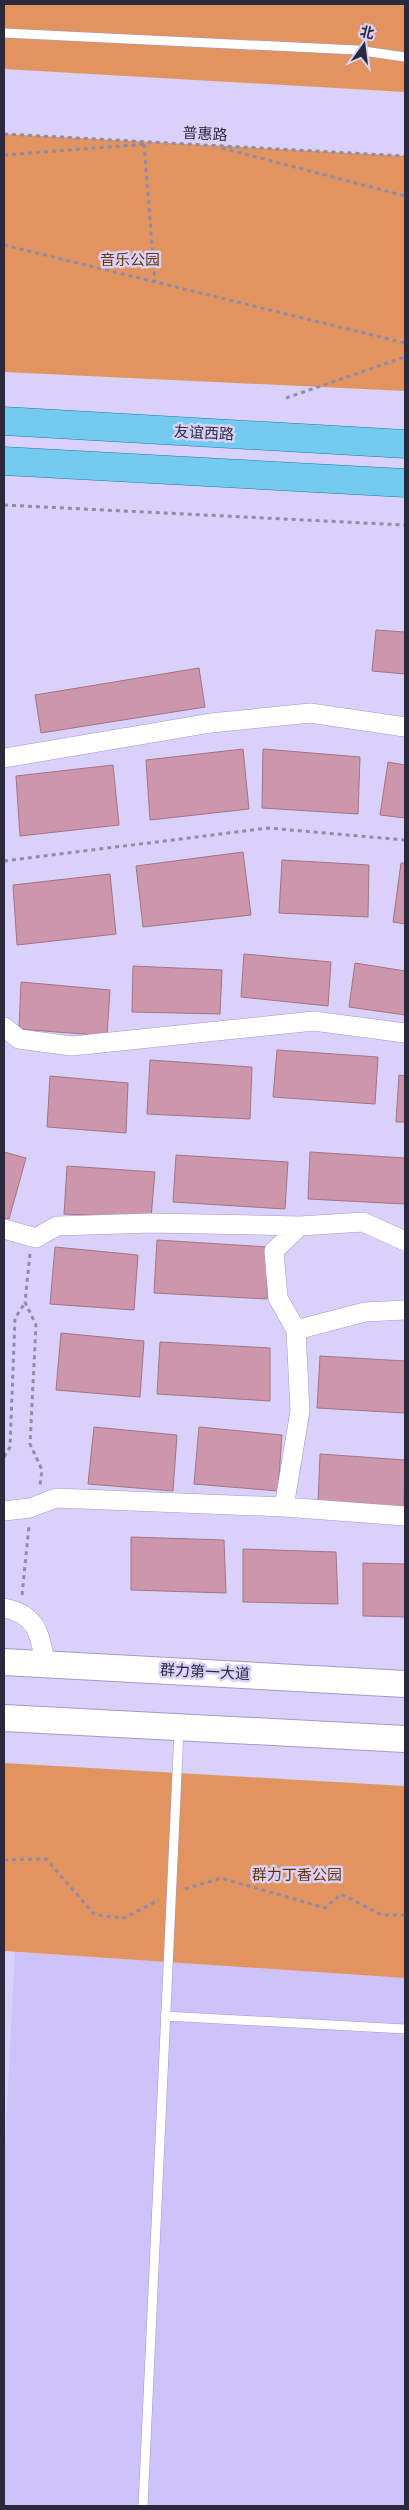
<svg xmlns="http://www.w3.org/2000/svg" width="409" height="2510" font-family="Jost,'Noto Sans SC',sans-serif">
<rect width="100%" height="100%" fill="#d9d1f9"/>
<!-- built -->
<path fill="#cec2fa" d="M15 1952 405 1978V2506H4V2162Z"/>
<!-- green -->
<path fill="#e1945f" d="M4 4H405V92L4 69Z
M4 134 405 156V391L4 372Z
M4 1763 405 1786V1978L4 1951Z"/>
<!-- building -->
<path fill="#cc97ab" stroke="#a57286" d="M376 630 405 632V674L372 671Z
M199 668 205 707 41 733 35 695Z
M243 749 249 809 150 820 146 760Z
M263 749 360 757 358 814 262 808Z
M388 762 405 765V818L380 815Z
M113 765 119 825 20 836 16 776Z
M243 852 251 915 143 927 136 866Z
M282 860 369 865 368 917 279 913Z
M401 863H405V924L393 922Z
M110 874 116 934 17 945 13 885Z
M244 954 331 962 328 1006 241 997Z
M355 963 405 971V1015L349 1007Z
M133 966 222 970 220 1014 132 1012Z
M21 982 110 990 107 1036 19 1029Z
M277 1050 378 1057 375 1104 273 1097Z
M150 1060 252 1067 250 1119 147 1114Z
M399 1075 405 1076V1122H396Z
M50 1076 128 1083 126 1133 47 1127Z
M4 1152 26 1158 9 1219 4 1218Z
M310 1152 405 1158V1204L308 1199Z
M176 1155 288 1162 285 1209 173 1202Z
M67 1166 155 1172 151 1218 64 1214Z
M157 1240 268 1247 267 1299 154 1293Z
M55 1247 138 1255 134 1310 50 1304Z
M61 1333 144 1341 140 1397 56 1390Z
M160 1342 270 1348V1401L157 1394Z
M320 1356 405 1361V1413L317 1408Z
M94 1427 177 1435 173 1491 88 1484Z
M199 1427 282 1435 278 1491 194 1484Z
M320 1454 405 1460 404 1509 318 1504Z
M131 1537 224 1540 226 1593 131 1590Z
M243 1549 336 1552 338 1604 243 1602Z
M363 1563 405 1564V1617L363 1616Z"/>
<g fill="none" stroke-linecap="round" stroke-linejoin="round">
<!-- service casing -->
<g stroke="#a399c8" stroke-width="10">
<path id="service" d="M4 33 356 50 405 57
M165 2016 405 2029
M143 2506 179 1730"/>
</g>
<!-- minor casing -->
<g stroke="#a399c8" stroke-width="20">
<path id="minor" d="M4 758 211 723 310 713 405 727
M4 1027 19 1039 72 1046 314 1021 405 1033
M4 1229 36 1238 57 1226 151 1223 300 1226
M296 1330 365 1312 405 1310
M284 1507 300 1411 296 1330 278 1298 274 1251 300 1226 363 1222 405 1241
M4 1511 30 1508 56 1498 284 1507 405 1516
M4 1608C37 1614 40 1634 45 1663"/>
</g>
<!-- secondary casing -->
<g stroke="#a399c8" stroke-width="28">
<path id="secondary" d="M4 1662 405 1684
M4 1718 405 1739"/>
</g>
<!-- primary casing -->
<g stroke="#1e7caa" stroke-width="29">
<path id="primary" d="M4 421 405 444
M4 461 405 483"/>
</g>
<!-- path -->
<path stroke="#918baa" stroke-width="3" stroke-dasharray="4 4" stroke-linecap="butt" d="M4 134 405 156
M144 144 155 282
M222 148 405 196
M4 155 148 144
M4 245 405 343
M286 398 405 357
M4 505 405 525
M4 861 268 828 405 840
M30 1254 25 1302 36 1325 30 1444 42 1470 40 1485
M4 1457 10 1447 15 1318 25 1303
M22 1595 29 1526
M4 1860 46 1859 95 1915 124 1918 159 1900
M185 1889 221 1878 325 1908 341 1894 382 1915H405"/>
<!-- service -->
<use href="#service" stroke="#fff" stroke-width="9"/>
<!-- minor -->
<use href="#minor" stroke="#fff" stroke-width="19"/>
<!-- secondary -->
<use href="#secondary" stroke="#fff" stroke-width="26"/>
<!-- primary -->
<use href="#primary" stroke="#73cbef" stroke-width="28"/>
</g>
<g text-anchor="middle" stroke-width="5" stroke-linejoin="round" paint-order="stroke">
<!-- street labels -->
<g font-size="15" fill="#2d293c" stroke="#d9d1f9">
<text transform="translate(205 134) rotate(3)" y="5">普惠路</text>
<text transform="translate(204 433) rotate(3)" y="5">友谊西路</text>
<text transform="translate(205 1672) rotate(3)" y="5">群力第一大道</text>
</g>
<!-- park labels -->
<g font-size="15" fill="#693405" stroke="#d9d1f9">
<text x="130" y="265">音乐公园</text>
<text x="297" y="1880">群力丁香公园</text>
</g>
</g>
<!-- border -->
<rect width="409" height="2510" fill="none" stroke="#2d293c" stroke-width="10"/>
<!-- north arrow -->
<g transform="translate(364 45) rotate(14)" stroke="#d9d1f9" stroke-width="4" paint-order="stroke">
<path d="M0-4L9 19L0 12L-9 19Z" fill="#2d293c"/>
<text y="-8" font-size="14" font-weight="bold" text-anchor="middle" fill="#2d293c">北</text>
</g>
</svg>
